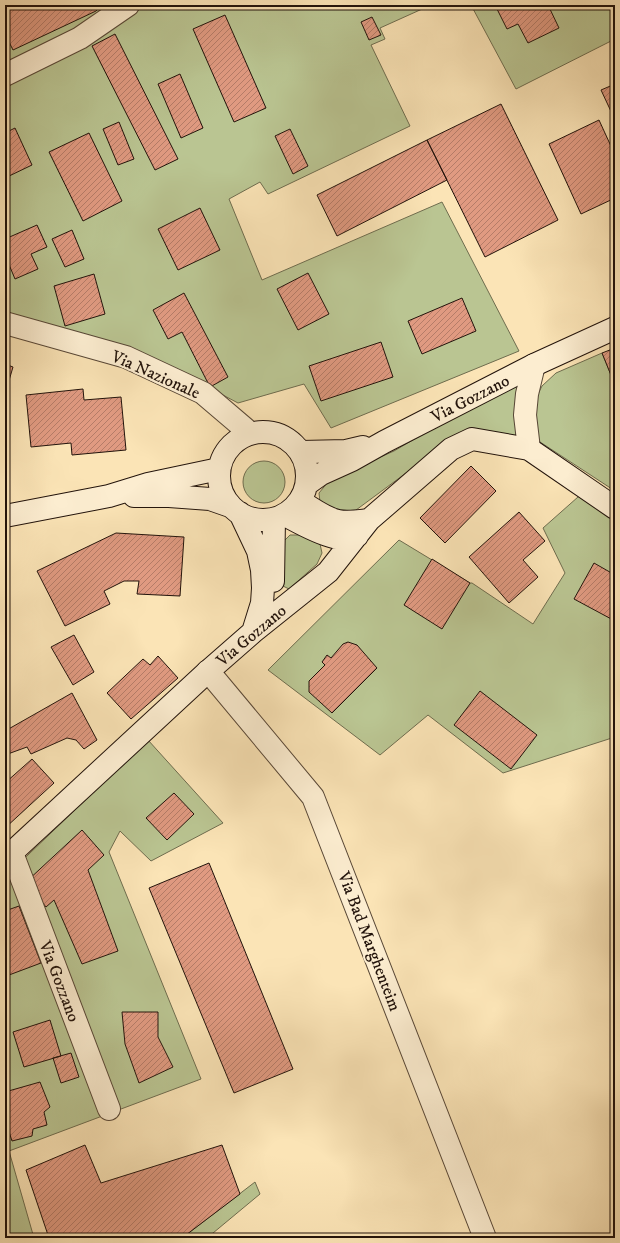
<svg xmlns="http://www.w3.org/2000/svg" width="620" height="1243" font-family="'IM FELL DW Pica',serif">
<defs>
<pattern id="building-hatch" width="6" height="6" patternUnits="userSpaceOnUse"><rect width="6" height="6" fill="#e09a81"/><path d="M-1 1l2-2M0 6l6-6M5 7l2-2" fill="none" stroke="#b57c68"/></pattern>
</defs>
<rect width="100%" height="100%" fill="#fbe4b6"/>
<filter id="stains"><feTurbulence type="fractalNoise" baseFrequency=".005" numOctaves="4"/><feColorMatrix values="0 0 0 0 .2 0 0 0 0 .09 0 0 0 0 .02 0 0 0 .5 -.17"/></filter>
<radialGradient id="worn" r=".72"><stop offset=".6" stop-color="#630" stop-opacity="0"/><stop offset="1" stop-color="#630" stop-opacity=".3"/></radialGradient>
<!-- green -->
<path fill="#bac592" stroke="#6e6c4e" d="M5 5H125L5 73Z
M131 5H431L380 28 385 39 371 45 410 126 268 194 260 182 229 199 262 280 442 202 519 351 331 428 304 384 238 403 174 369 5 315V76Z
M471 5H615V39L516 89Z
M602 353 615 385V491L537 440 534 402 542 386 556 373Z
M519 383 516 408V437L452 439 352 513 346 515 320 502 319 493 333 476 351 470 394 451 445 421Z
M243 482a21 21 0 1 1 42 0a21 21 0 1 1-42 0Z
M587 489 615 508V737L503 773 428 715 380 755 268 670 399 540 470 583H472L533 624 565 573 543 528Z
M290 535H311L314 537 320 544 322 553 317 564 289 589 283 586 280 568 284 541Z
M148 740 223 823 151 861 120 831 109 852 201 1079 9 1151 34 1238H5V877Z
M255 1182 260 1194 207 1238H182Z"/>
<!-- building -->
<path fill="url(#building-hatch)" stroke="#22130b" d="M5 5H102L96 11 13 50 5 34Z
M495 5H535V6L538 5H548L559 28 528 43 518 24 507 29Z
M225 15 266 108 234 122 193 29Z
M372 17 381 35 369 40 361 22Z
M115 34 178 159 155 170 92 46Z
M180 74 203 128 181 138 158 84Z
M615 84V120L601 90Z
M501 104 558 220 485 257 427 140Z
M599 120 615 155V198L581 214 549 144Z
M119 122 134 159 118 165 103 129Z
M15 128 32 165 7 177 5 174V133Z
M290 129 308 166 293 174 275 136Z
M89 133 122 201 83 221 49 152Z
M427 140 447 180 337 236 317 195Z
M200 208 220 250 178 270 158 229Z
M37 225 47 247 31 254 38 269 15 279 5 255V239Z
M72 230 84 259 65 267 52 239Z
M308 273 329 314 298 330 277 289Z
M94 274 105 314 65 326 54 286Z
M184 293 228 377 210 387 182 332 168 339 153 310Z
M462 298 476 331 422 354 408 321Z
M381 342 393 377 321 401 309 366Z
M615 348V385L602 353Z
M5 364 13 367 5 394Z
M83 389 84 400 121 397 126 450 72 455 71 443 31 447 26 395Z
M471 466 496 491 445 543 420 518Z
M519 512 545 541 523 560 538 577 509 603 469 557Z
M116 533 184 537 180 596 137 594 139 581H124L104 591 110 604 65 626 37 571Z
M432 559 470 583 442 629 404 605Z
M594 563 615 575V621L574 599Z
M74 635 94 672 73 685 51 647Z
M348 642 357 645 377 668 332 713 309 692V681L325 665 322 662 327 655 331 658 343 644Z
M158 656 178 678 131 719 107 693 143 659 150 665Z
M480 691 537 735 511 769 454 725Z
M72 693 97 740 84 749 76 740 67 738 31 754 27 747 5 755V731Z
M32 759 54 783 5 828V783Z
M174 793 194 814 167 840 146 818Z
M82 830 104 855 88 870 118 951 82 964 54 900 46 907 26 882Z
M209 863 293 1069 234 1093 149 888Z
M19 906 41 963 9 975 5 965V911Z
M122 1012H158V1037L173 1067 139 1083 125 1044Z
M50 1020 61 1056 24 1067 13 1032Z
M71 1053 79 1077 61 1083 53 1058Z
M40 1082 50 1107 44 1112 47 1125 33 1129 32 1136 12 1141 5 1119V1092Z
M85 1145 101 1183 222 1145 240 1194 182 1238H49L26 1170Z"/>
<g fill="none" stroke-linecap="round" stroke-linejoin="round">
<!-- street casing -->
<g stroke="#584736" stroke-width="24">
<path id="street" d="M5 75 80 38 128 5
M5 323 126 357 203 393 250 433
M529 449 525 415 527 394 534 365
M208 671 313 797 485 1238
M12 853 109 1109"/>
</g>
<!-- secondary casing -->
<g stroke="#22130b" stroke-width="24">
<path id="secondary" d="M219 476a44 44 0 1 1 88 0a44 44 0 1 1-88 0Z
M301 452 346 451 363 447
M307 484 321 474 352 460 384 442 534 365 615 328
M134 496H169L210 499 230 506
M300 501C312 508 324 518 338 521 348 523 359 521 369 520
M240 513 258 551 262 570 263 588 262 603 253 632
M285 515C300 523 317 533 334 537 342 538 349 537 357 536
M5 516 109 496 148 484 219 469
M273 581 274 519
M5 859 205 674 253 632 328 572 369 520 451 449 472 439 529 449 615 508"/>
</g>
<!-- street -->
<use href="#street" stroke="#fcedd0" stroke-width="22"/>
<!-- secondary -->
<use href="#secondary" stroke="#fcedd0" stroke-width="22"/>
</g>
<g text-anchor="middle" stroke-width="4" stroke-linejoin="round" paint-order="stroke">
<!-- street labels -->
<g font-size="17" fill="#22130b" stroke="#fcedd0">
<text transform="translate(156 374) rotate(24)" y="6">Via Nazionale</text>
<text transform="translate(470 398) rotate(-27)" y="6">Via Gozzano</text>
<text transform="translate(251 635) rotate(-40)" y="6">Via Gozzano</text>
<text transform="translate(370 941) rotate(69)" y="6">Via Bad Marghenteim</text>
<text transform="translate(60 981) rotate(69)" y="6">Via Gozzano</text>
</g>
</g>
<!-- margin -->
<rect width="620" height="1243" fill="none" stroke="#fbe4b6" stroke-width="20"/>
<rect x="6" y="6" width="608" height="1231" fill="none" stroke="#22130b" stroke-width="2"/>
<rect x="10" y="10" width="600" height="1223" fill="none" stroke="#22130b"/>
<rect width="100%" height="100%" filter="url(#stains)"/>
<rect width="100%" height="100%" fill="url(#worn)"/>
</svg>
